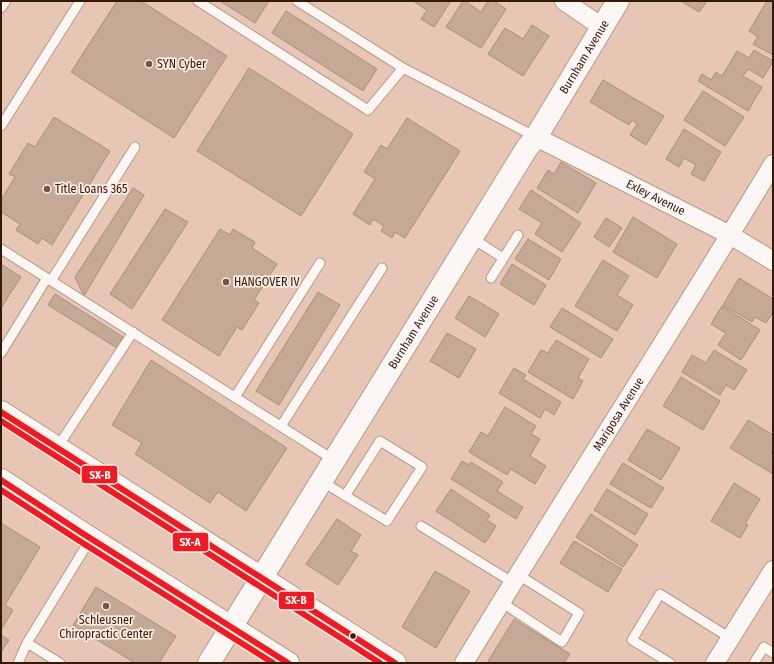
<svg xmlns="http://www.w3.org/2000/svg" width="774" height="664" font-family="'Fira Sans Condensed',sans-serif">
<rect width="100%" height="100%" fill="#e8c6b5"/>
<!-- building -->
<path fill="#c4aa96" stroke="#a98f7b" d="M117 1H141L227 56 174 138 71 72Z
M220 1H269L255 23Z
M413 1H451L434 27 421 19 427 10Z
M463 1H465L481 12 488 1H494L506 9 481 48 446 27Z
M681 1H707L699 12Z
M767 1H773V55L753 44 758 37 749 31Z
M286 11 377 69 363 91 272 33Z
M532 25 549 36 523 76 488 54 505 28 523 39Z
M754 50 773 61 763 78 748 69 743 76 762 87 748 111 698 81 702 74 711 80 716 72 722 76 737 51 749 58Z
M249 68 353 134 301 216 197 151Z
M603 80 664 116 646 145 630 135 637 124 632 120 629 125 590 102Z
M703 91 744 117 725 146 684 120Z
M54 117 110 151 52 245 42 238 38 244 16 230 20 224 1 212V200L15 177 9 174 28 143 35 147Z
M407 118 460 151 405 238 395 232 392 238 381 231 384 226 373 219 370 225 353 214 375 179 364 172 381 145 387 149Z
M684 129 721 152 704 181 691 174 696 165 684 158 679 167 666 159Z
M561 162 596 183 578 213 537 188 548 170 554 174Z
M133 188 144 195 84 296 75 277Z
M531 190 581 223 562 252 535 234 542 223 519 209Z
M165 209 188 222 132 309 110 294Z
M633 217 677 244 657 278 613 252Z
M606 218 622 228 609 247 594 237Z
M220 229 230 235 233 229 255 242 252 248 277 264 254 300 259 303 242 330 237 327 219 356 162 320Z
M528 239 561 259 549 280 515 259Z
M603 260 629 276 617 295 633 305 617 331 575 306Z
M1 264 21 277 1 308Z
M512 264 546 285 534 305 500 284Z
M739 278 773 299V312L766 323 755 317 752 322 723 305Z
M318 292 340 305 279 405 256 391Z
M55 294 123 337 117 348 48 305Z
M469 296 499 314 485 337 455 318Z
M722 306 760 330 741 360 718 345 726 333 711 324Z
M562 308 613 339 601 358 550 327Z
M447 333 476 349 459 378 430 361Z
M556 340 589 359 578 378 583 381 573 399 528 372 541 350 548 353Z
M714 350 747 370 734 390 726 385 720 395 682 372 692 355 706 363Z
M151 360 287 448 246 511 218 492 210 503 135 454 142 443 112 425Z
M514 368 526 375 523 379 561 402 554 415 545 409 540 418 499 393Z
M681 377 720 401 703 430 663 406Z
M505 407 536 426 531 434 540 439 530 456 546 466 535 484 511 469 507 475 469 452 481 432 488 436Z
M748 420 773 435V450L771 453 773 454V474L730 448Z
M647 429 680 448 661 480 628 460Z
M462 461 469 465 471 462 503 482 497 491 523 507 516 519 451 479Z
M623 463 664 488 651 508 610 484Z
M734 483 760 499 745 524 748 525 740 538 711 521Z
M451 489 490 515 487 520 496 526 485 543 436 511Z
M607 489 648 514 635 535 594 510Z
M591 514 638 545 623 567 576 537Z
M337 519 361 535 351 551 358 555 338 585 306 564Z
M1 523 40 547 5 605 13 610 1 630Z
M574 541 622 569 608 592 560 563Z
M435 571 470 591 436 648 402 627Z
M96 587 176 636 159 663H135L73 625Z
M514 619 570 654 564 663H487Z
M1 635 9 640 1 652Z"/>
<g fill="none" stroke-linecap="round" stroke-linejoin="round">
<!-- lane casing -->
<g stroke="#b6998a" stroke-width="11">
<path id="lane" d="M198 1 368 110 403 68
M297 1 403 68 536 137
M1 8 6 1
M1 126 80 1
M472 238 503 258
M1 249 334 460
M491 278 518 235
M51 281 135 147
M1 353 47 278
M235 397 320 263
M281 426 382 268
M57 448 133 332
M321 481 387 521 422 467 380 441 345 496
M421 526 512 582
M501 602 562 642 579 613 517 574
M27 643 60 663
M18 663 27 643 91 538
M670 663 632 640 660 594 730 638
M754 663 764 647 773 653"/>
</g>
<!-- street casing -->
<g stroke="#b6998a" stroke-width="20">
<g id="street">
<path d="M564 1 602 27"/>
<path id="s1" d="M536 137 730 235 773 261"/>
<path id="s2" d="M464 663C565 496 672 332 773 164"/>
<path d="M715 663 773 570"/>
</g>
</g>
<!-- secondary casing -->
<g stroke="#b6998a" stroke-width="24">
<g id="secondary">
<path id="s3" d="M209 663 527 148 536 137 618 1"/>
</g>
</g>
<!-- primary casing -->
<g stroke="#b6998a" stroke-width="24">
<path id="primary" d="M1 412 395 663
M1 480 82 533 288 663"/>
</g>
<!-- lane -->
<use href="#lane" stroke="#fcf6f4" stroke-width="9"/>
<!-- street -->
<use href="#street" stroke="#fcf6f4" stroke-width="18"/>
<!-- secondary -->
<use href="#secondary" stroke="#fcf6f4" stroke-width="22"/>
<!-- primary -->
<use href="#primary" stroke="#fcf6f4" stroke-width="22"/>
<!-- bus-1 casing -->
<g stroke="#fcece4" stroke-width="9">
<path id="bus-1" d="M1 412 395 663
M1 480 82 533 288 663"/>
</g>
<!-- bus-2 casing -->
<g stroke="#fcece4" stroke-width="9">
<path id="bus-2" d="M1 421 380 663
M1 490 78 540 273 663"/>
</g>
<!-- bus-1 -->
<use href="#bus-1" stroke="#ed1c24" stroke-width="6"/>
<!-- bus-2 -->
<use href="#bus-2" stroke="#ed1c24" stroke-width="6"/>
</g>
<!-- markers -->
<g fill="#745645" stroke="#fcece4" stroke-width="1.5">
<circle cx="149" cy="64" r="4"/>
<circle cx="47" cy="189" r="4"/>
<circle cx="226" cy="282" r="4"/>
<circle cx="106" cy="606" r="4"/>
</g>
<circle fill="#351909" stroke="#fcece4" stroke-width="1.5" cx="353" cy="636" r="3.5"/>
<g text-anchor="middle" stroke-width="3.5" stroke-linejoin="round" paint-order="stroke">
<!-- street labels -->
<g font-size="12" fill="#351909" stroke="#fcece4">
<text dy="4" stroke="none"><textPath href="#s3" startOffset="713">Burnham Avenue</textPath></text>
<text dy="4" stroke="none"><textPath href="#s1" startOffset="134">Exley Avenue</textPath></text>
<text dy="4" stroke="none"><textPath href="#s3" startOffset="389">Burnham Avenue</textPath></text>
<text dy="4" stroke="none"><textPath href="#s2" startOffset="293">Mariposa Avenue</textPath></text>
</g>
<!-- poi labels -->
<g font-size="12" fill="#351909" stroke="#fcece4" text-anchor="start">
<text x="157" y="68">SYN Cyber</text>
<text x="55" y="193">Title Loans 365</text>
<text x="234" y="286">HANGOVER IV</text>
<text x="106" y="624" text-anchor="middle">Schleusner<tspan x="106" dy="14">Chiropractic Center</tspan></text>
</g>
</g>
<g stroke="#fcece4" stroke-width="1.5">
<rect x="81" y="465" width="37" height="19" rx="4" fill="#ed1c24"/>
<rect x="172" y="532" width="37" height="20" rx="4" fill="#ed1c24"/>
<rect x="278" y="591" width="37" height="19" rx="4" fill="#ed1c24"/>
</g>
<g font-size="11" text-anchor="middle" font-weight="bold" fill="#fff">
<text x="100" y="479">SX-B</text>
<text x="190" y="546">SX-A</text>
<text x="296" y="604">SX-B</text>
</g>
<!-- border -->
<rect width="774" height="664" fill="none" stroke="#351909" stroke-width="4"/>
</svg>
